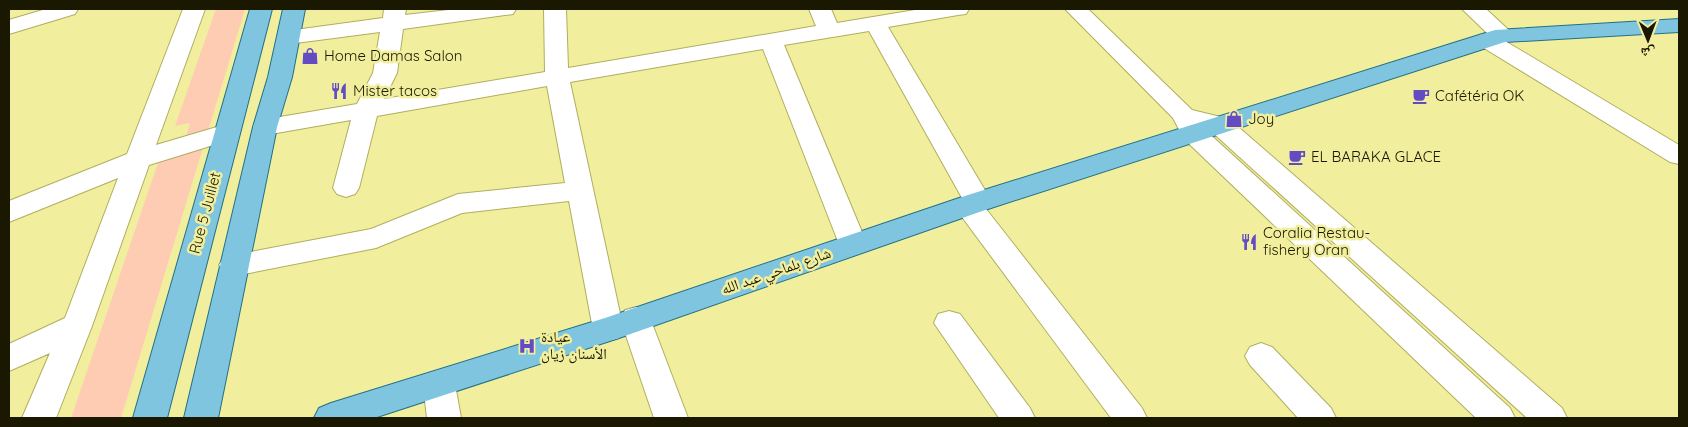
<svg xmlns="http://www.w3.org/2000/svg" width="1688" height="427" font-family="Quicksand,'Noto Naskh Arabic',sans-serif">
<rect width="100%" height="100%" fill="#f1ef9e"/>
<!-- green -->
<path fill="#fecbb3" d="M216 9H245L121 418H71L160 157 181 153 190 123 175 126Z"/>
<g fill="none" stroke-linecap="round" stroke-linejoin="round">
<!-- minor casing -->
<g stroke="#b0ae5f" stroke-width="2">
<path id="minor" d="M46 9H78L75 14 9 34V20Z
M183 9H205L156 145 227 124 236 126 240 132 236 138 149 165 92 326 56 418H22L50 353 9 371V344L65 318 118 178 9 222V201L127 154Z
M384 9H406L405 15 457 9H516L513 14 505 15 403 29 397 73 384 99 545 72 544 9H566L568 68 816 26 809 9H831L837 23 921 9H969L966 14 958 15 888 27 992 202 986 209 1142 408 1147 418H1111L959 213 955 206 959 199 962 198 869 31 784 45 867 244 863 251 853 254 843 251 839 244 763 49 570 82 621 318 625 310 636 307 647 310 688 418H654L622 324 623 329 619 338 608 341 597 338 593 329 569 201 462 213 376 248 234 276 224 273 219 265 224 257 371 229 458 194 565 183 547 86 377 116 359 188 355 194 346 197 337 194 333 188 351 120 265 135 256 133 253 127 256 121 357 104 373 73 380 32 288 44 280 42 277 37 280 32 383 18Z
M1065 9H1088L1192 110 1229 119 1562 408 1567 418H1527L1211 131 1203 128 1510 408 1515 418H1476L1184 139 1173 118Z
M1462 9H1486L1514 35 1511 40 1505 41 1679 145V164L1670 162 1479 45 1476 40 1479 35 1488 34Z
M949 311 960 314 1030 408 1035 418H999L934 323 938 314Z
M1261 343 1272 347 1331 408 1336 418H1298L1250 365 1245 356 1250 347Z
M439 370 451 374 455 384 461 418H427L423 384 427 374Z"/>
</g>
<!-- major casing -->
<g stroke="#247083" stroke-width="2">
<path id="major" d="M250 9H272L167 418H133Z
M283 9H305L292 77 277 127 218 418H184L253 127 268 77Z
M1679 19V32L1505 42 988 209 619 338 374 418H314L319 408 331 403 605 318 968 195 1495 30Z"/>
</g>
<!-- minor -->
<use href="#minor" fill="#fff" fill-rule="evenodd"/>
<!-- major -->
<use href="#major" fill="#7fc5df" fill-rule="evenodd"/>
</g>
<!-- icons -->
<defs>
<g id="shop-bare" transform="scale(1.35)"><path d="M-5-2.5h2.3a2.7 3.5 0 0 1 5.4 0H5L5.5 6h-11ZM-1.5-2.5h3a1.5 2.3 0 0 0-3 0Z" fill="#634bc3" stroke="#f1ef9e" stroke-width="2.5" paint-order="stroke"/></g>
<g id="restaurant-bare" transform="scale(1.35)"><path d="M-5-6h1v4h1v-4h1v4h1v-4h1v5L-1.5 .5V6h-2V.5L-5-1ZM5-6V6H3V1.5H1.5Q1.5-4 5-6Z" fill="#634bc3" stroke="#f1ef9e" stroke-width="2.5" paint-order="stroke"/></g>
<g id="cafe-bare" transform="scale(1.35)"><path d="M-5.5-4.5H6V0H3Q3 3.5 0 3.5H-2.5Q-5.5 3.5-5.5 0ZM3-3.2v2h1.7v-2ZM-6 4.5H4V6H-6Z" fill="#634bc3" stroke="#f1ef9e" stroke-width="2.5" paint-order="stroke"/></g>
<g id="hospital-bare" transform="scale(1.35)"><path d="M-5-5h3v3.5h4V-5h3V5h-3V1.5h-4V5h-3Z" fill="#634bc3" stroke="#f1ef9e" stroke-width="2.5" paint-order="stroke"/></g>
</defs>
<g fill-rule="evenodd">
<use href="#shop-bare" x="310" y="56"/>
<use href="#restaurant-bare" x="339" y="91"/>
<use href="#cafe-bare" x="1421" y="96"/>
<use href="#shop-bare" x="1234" y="119"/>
<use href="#cafe-bare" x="1297" y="157"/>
<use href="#restaurant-bare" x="1249" y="242"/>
<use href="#hospital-bare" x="527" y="346"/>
</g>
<g text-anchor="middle" stroke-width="5" stroke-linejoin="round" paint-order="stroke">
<!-- poi labels -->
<g font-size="15" fill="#1a1800" stroke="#f1ef9e" text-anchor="start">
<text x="324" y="61">Home Damas Salon</text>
<text x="353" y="96">Mister tacos</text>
<text x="1435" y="101">Cafétéria OK</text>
<text x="1248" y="124">Joy</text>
<text x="1311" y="162">EL BARAKA GLACE</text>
<text x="1263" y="238">Coralia Restau-<tspan x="1263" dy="17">fishery Oran</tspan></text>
<text x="541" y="342">عيادة<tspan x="541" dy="17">الأسنان زيان</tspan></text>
</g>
<!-- street labels -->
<g font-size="15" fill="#1a1800" stroke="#f1ef9e">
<text transform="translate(205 213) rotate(-75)" y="5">Rue 5 Juillet</text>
<text transform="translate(776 271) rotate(-19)" y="5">شارع بلماحي عبد الله</text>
</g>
</g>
<!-- border -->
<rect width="1688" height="427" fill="none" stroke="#1a1800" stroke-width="20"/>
<!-- north arrow -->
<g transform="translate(1648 40) rotate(179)" stroke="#f1ef9e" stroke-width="4" paint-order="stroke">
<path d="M0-4L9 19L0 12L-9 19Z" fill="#1a1800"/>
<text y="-8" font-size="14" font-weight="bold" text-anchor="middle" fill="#1a1800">ش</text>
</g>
</svg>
